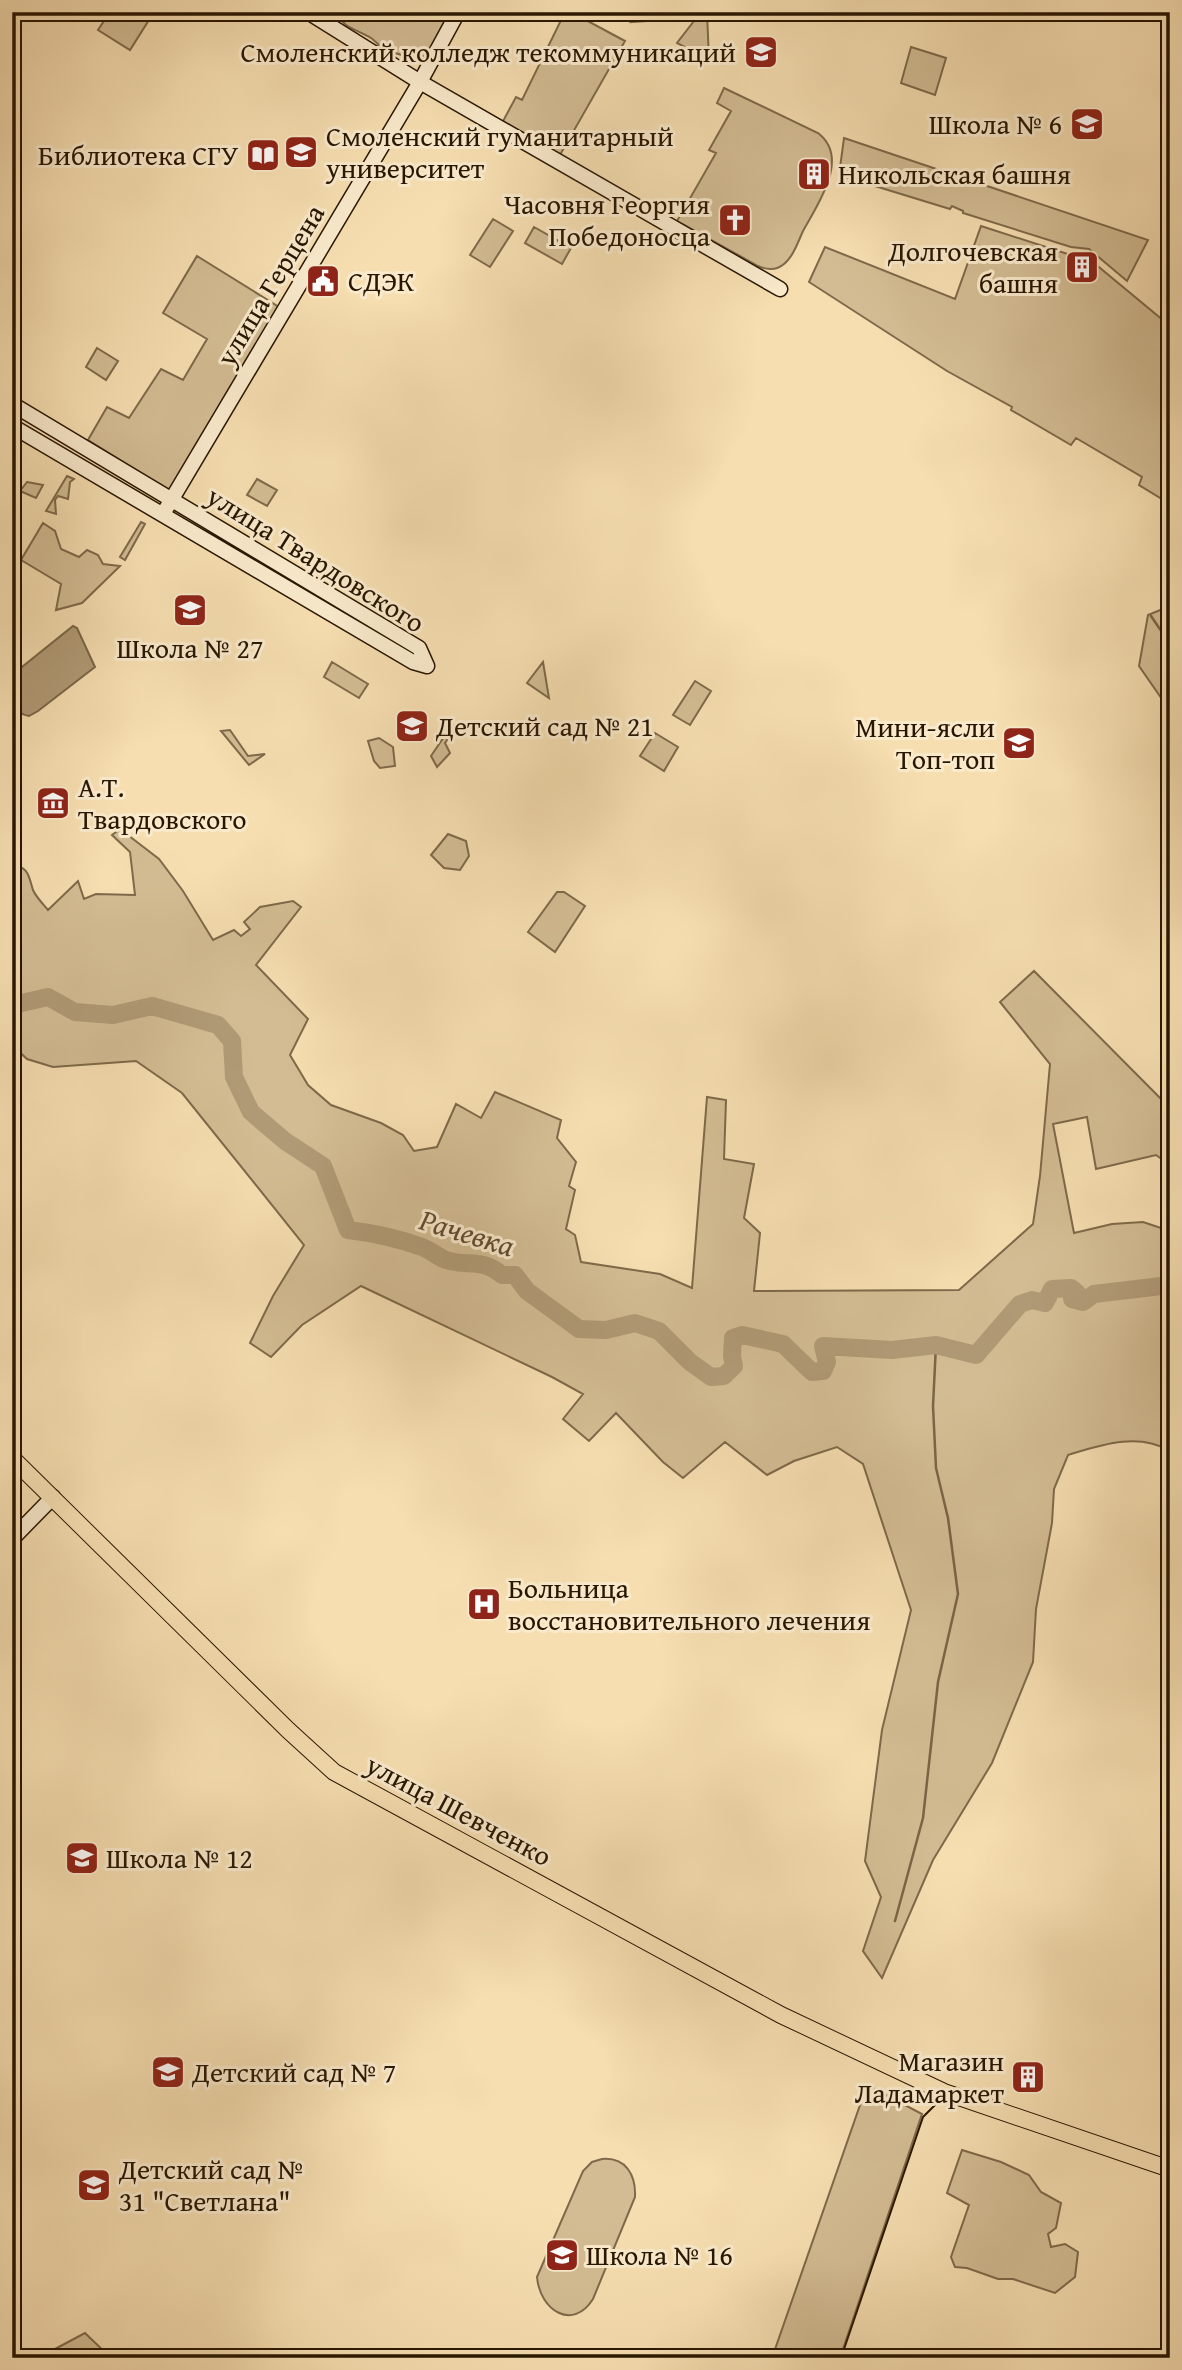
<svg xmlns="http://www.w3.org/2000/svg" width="1182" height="2370" font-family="'Gentium Book Plus',serif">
<rect width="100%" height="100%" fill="#f6deb1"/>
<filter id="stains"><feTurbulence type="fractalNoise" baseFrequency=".00286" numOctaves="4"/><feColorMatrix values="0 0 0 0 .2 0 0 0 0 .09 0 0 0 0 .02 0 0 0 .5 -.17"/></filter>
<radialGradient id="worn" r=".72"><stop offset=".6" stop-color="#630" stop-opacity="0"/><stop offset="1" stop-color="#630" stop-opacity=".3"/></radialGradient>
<!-- green -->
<path fill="#d3bc93" stroke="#7e694a" stroke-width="2" d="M110 12H154L130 50 98 30Z
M337 12H451L429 53 415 60 410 58 409 54 404 56C398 53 395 53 389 52 382 50 377 42 371 38 357 29 343 29 337 12Z
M565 12H571L625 41 560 155 502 123 516 97 522 100Z
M646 12H683V14H676L677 19 632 22Z
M701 12H707L709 60 677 43Z
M911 47 946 58 935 95 901 83Z
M724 88 818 133C851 158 817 205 803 231 798 242 793 257 784 264 776 271 767 270 758 266L677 221 716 153 709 150 731 111 717 103Z
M844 138 1148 240 1127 281 1089 249 1071 247 963 213V211L952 206 950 209 839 175Z
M493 219 513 231 490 267 470 255Z
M981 226 1077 257 1070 266 1072 275 1079 280C1091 279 1096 275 1094 263L1170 326V504L1139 485 1142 477 1076 438 1071 445 1011 410 1012 407 947 371 809 282 825 247 955 299Z
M534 227 571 248 562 264 525 243Z
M197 256 279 307 173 493 88 440 107 407 129 418 161 369 183 380 207 339 163 313Z
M97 348 118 361 106 380 86 367Z
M67 476 74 479 70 482 68 499 58 496 55 500 56 514 46 511Z
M257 479 277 490 267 506 247 495Z
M27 482 43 485 36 498 20 491Z
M141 522 145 524 125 560 120 557Z
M43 523 55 531 61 549 79 557 87 550 98 555 103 564 120 566 82 603 56 610 61 584 21 560Z
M1170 606V706L1164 702 1139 666 1148 615Z
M332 662 368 684 359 698 324 677Z
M543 662 549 698 527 683Z
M695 681 711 691 690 725 673 715Z
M452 725H457L445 743 450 753 437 767 431 756Z
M230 730 248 756 265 754 249 765 221 731Z
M655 733 678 747 664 771 640 756Z
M379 738 393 747 395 766 380 768 374 761 368 741Z
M120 829 159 859 183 891 213 940 234 930 241 936 250 929 244 922 260 907 293 901 301 907 256 965 308 1019 290 1055 308 1085 331 1105 381 1123 403 1135 414 1151 437 1147 456 1104 481 1118 495 1092 561 1120 557 1138 576 1162 569 1186 575 1190 566 1229 575 1235 581 1262 660 1274 692 1288 707 1097 726 1100 724 1159 754 1164 744 1218 760 1233 754 1291 959 1290 1033 1224 1040 1176 1050 1064 1000 1002 1034 971 1170 1108V1165L1156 1155 1096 1169 1087 1117 1053 1124 1074 1233 1112 1224 1143 1222 1170 1231V1451C1138 1432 1101 1445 1068 1455L1054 1489 1052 1523 1036 1609 1033 1662 992 1763 933 1860 882 1978 863 1951 881 1897 865 1861 882 1730 911 1610 863 1464 837 1447 794 1461 767 1475 725 1442 683 1478 663 1462 616 1413 589 1441 563 1419 583 1394 552 1377 361 1286 302 1325 271 1357 250 1343 273 1296 304 1245 182 1093 136 1061 53 1067 27 1059 12 1045V865C29 866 29 878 33 890 36 897 43 904 48 910L78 881 84 899 96 894 135 895 130 852 112 835Z
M448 834 466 841 469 856 460 870 444 868 431 855Z
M557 892H564L585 906 555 952 528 932Z
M867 2085 922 2114 840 2358H772Z
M962 2150 1001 2162 1029 2175 1041 2192 1061 2203 1056 2228 1048 2234 1051 2247 1065 2244 1078 2252 1075 2277 1055 2293 1013 2279H998L967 2268 955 2267 951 2257 969 2205 947 2193Z
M602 2159C626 2157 636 2175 635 2197L593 2299C573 2331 540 2311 537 2277L583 2171 592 2162Z
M85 2333 111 2358H38Z"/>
<!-- water -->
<path fill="#b09a75" stroke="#7a6546" stroke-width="2" d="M73 626 77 628 95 667 38 711 29 716C7 712 12 692 12 675Z"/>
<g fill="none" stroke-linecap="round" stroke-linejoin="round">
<!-- stream -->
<path stroke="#7a6546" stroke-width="2.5" d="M1151 616 1170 644
M895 1921 923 1818 938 1682 958 1594 948 1518 936 1468 933 1406 936 1345"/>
<!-- river -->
<path stroke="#b09a75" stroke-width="18" d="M12 1003 17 1004 48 997 75 1012 113 1015 152 1006 218 1025 232 1041 234 1077 251 1112 285 1141 323 1166 348 1230C374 1233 397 1238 422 1247 430 1250 438 1257 446 1260 469 1267 482 1258 502 1275H515L527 1291 579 1329 606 1330 635 1323 659 1331 690 1362 711 1377 724 1376 734 1366 732 1356 733 1338 742 1335 783 1344 812 1372 823 1371 827 1362 823 1346 892 1350 936 1345 976 1355 1020 1304 1032 1300 1045 1303 1052 1289 1071 1288 1077 1293 1072 1299 1083 1302 1094 1294 1170 1285"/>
<!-- secondary casing -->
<g stroke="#291600" stroke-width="17">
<path id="secondary" d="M308 12 420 82 780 289
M12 404 419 648 427 666
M12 426 413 662 427 666
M163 514 420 82 458 12
M12 1539 53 1497"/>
</g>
<!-- primary casing -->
<g stroke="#291600" stroke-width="18">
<path id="primary" d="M12 1458 288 1730 334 1772 781 2015 944 2092 1170 2169"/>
</g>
<!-- secondary -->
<use href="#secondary" stroke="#f9eacc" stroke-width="14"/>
<!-- primary -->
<use href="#primary" stroke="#f6deb1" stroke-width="16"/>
<!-- tram -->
<path stroke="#291600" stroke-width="2" d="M841 2358 923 2117 936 2104 960 2099"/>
</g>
<!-- icons -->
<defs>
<g id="university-square" transform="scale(1.75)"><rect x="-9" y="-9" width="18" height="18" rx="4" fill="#8f2418" stroke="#f9eacc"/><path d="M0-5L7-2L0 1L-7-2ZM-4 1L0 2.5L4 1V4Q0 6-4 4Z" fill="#fff"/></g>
<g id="school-square" transform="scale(1.75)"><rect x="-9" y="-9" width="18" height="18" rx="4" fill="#8f2418" stroke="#f9eacc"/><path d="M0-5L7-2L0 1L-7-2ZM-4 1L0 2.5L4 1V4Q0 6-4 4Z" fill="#fff"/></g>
<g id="library-square" transform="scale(1.75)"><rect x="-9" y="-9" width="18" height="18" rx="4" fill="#8f2418" stroke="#f9eacc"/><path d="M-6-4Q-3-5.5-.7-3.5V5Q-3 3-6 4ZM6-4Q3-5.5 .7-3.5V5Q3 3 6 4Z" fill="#fff"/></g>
<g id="building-square" transform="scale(1.75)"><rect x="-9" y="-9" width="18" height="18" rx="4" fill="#8f2418" stroke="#f9eacc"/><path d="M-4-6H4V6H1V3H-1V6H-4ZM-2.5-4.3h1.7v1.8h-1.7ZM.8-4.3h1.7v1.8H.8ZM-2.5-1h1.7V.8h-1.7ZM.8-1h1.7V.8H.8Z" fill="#fff"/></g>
<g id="church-square" transform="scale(1.75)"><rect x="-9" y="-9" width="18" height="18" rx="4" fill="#8f2418" stroke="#f9eacc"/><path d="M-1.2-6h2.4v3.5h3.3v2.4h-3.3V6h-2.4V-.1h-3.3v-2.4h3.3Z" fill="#fff"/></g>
<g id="civic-square" transform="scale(1.75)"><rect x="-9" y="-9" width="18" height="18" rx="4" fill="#8f2418" stroke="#f9eacc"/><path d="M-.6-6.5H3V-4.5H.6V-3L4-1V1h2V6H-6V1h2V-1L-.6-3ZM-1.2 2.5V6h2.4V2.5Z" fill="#fff"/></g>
<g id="museum-square" transform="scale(1.75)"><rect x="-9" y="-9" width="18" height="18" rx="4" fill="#8f2418" stroke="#f9eacc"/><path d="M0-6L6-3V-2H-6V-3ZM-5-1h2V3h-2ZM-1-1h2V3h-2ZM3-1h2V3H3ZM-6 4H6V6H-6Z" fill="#fff"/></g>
<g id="hospital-square" transform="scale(1.75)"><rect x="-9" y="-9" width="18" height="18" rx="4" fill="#8f2418" stroke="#f9eacc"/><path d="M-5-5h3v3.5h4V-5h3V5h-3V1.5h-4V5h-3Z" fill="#fff"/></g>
</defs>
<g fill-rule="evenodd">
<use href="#university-square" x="761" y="52"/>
<use href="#school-square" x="1087" y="124"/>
<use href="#university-square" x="301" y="152"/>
<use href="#library-square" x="263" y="155"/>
<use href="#building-square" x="814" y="174"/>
<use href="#church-square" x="735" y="220"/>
<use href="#building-square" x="1082" y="267"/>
<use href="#civic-square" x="323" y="281"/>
<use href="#school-square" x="190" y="610"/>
<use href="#school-square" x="412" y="726"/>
<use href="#school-square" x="1019" y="743"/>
<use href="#museum-square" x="53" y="803"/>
<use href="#hospital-square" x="484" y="1604"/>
<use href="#school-square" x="82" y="1858"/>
<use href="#school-square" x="168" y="2072"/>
<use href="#building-square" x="1028" y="2077"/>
<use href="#school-square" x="94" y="2185"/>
<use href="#school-square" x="562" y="2255"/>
</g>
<g text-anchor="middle" stroke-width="6" stroke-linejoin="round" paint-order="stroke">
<!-- poi labels -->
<g font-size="28" fill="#291600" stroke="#f9eacc" text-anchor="start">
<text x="736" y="62" text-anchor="end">Смоленский колледж текоммуникаций</text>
<text x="1062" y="134" text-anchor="end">Школа № 6</text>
<text x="326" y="146">Смоленский гуманитарный<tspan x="326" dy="32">университет</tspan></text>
<text x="238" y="165" text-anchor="end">Библиотека СГУ</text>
<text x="838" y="184">Никольская башня</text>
<text x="710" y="214" text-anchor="end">Часовня Георгия<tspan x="710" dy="32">Победоносца</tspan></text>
<text x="1058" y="261" text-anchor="end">Долгочевская<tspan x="1058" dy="32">башня</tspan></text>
<text x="348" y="291">СДЭК</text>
<text x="190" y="658" text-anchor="middle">Школа № 27</text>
<text x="436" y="736">Детский сад № 21</text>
<text x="995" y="737" text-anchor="end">Мини-ясли<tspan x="995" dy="32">Топ-топ</tspan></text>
<text x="78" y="797">А.Т.<tspan x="78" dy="32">Твардовского</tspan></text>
<text x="508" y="1598">Больница<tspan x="508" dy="32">восстановительного лечения</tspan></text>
<text x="106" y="1868">Школа № 12</text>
<text x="1004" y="2071" text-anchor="end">Магазин<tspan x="1004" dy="32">Ладамаркет</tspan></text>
<text x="192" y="2082">Детский сад № 7</text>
<text x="119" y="2179">Детский сад №<tspan x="119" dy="32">31 "Светлана"</tspan></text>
<text x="586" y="2265">Школа № 16</text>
</g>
<!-- street labels -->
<g font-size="28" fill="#291600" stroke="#f9eacc">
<text transform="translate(270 285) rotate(-59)" y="10">улица Герцена</text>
<text transform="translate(316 559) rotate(32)" y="10">улица Твардовского</text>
<text transform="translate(459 1810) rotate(28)" y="10">улица Шевченко</text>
</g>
<!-- water labels -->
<g font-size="30" font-style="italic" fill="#5f4b2f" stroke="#f9eacc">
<text transform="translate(467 1233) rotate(17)" y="10">Рачевка</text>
</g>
</g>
<!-- margin -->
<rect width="1182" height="2370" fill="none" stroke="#f6deb1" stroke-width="42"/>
<rect x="14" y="14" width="1154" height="2342" fill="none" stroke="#291600" stroke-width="3.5"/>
<rect x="21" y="21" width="1140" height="2328" fill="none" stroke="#291600" stroke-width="2"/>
<rect width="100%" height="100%" filter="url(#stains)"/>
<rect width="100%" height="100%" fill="url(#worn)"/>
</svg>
